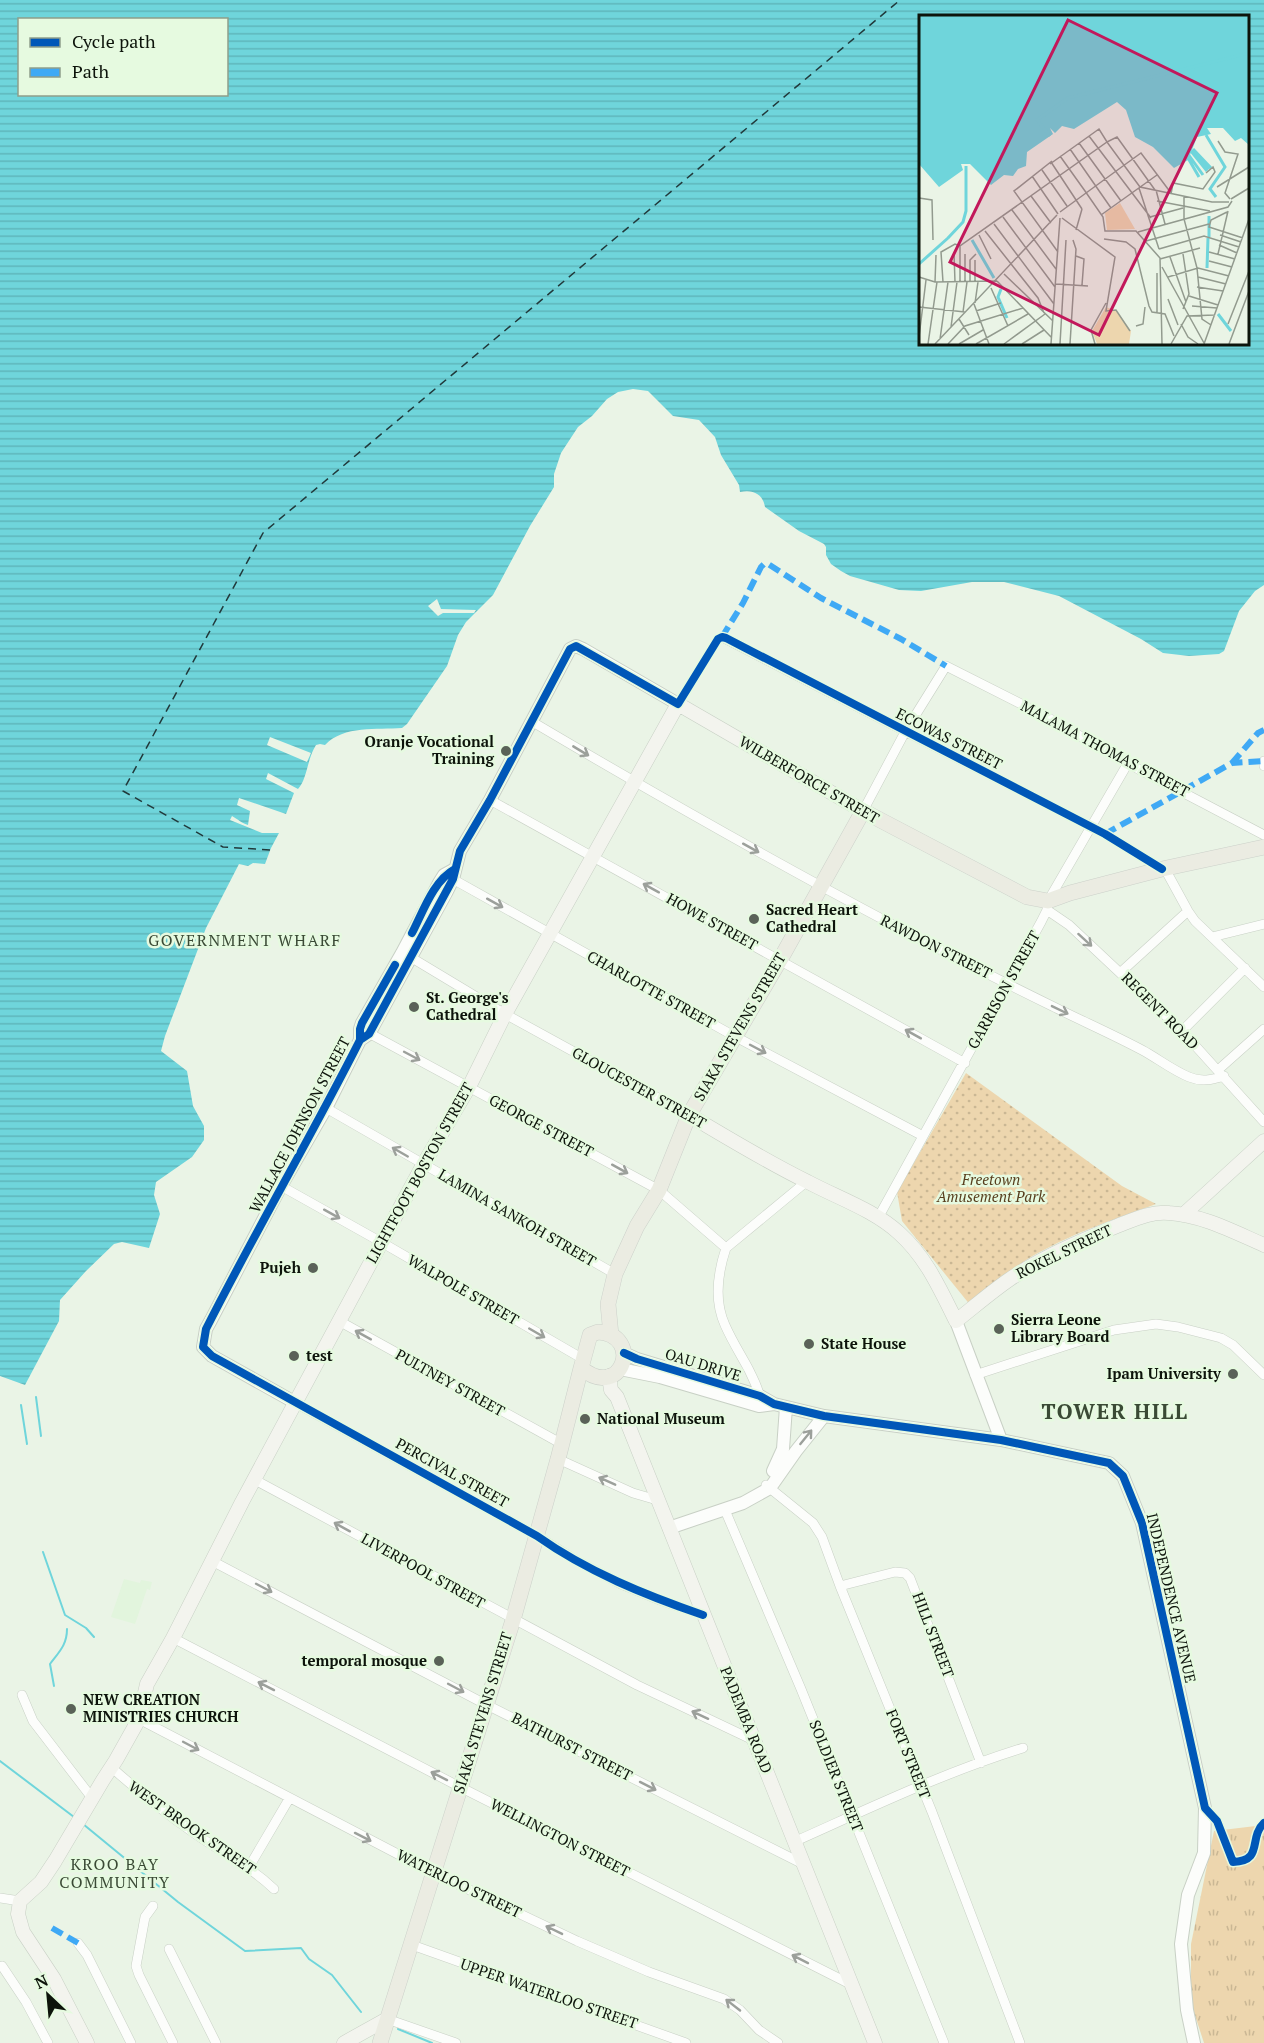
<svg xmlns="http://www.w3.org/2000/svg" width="1264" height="2043" font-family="'PT Serif',serif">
<defs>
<pattern id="grass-tufts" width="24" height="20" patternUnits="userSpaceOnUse" patternTransform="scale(1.5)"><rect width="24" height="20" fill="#edd6ae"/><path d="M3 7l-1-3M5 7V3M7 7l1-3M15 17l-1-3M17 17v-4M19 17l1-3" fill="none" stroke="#cab794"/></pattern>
<pattern id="park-dots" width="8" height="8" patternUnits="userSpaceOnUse" patternTransform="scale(1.5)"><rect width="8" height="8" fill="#edd6ae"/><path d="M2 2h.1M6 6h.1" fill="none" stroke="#cab794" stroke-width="1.8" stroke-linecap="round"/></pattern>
<pattern id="water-rules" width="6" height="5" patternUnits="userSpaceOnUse" patternTransform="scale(1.5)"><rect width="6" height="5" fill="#6fd5db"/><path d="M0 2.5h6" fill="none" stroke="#5fb6bb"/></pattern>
</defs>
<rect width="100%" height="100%" fill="#eaf4e6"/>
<!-- built -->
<path fill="#e2f5dd" d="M124 1579 140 1583 141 1580 152 1582 150 1590 147 1589 135 1624 111 1617Z"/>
<!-- grass -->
<path fill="url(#grass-tufts)" d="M1264 1825V2043H1204L1191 2003V1944L1214 1831Z"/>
<!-- park -->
<path fill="url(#park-dots)" d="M966 1073 1122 1186 1156 1204C1110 1221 1061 1237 1020 1264 1002 1276 987 1292 971 1306L902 1221 897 1192Z"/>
<!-- water -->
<path fill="url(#water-rules)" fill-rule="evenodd" d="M0 0H1264V585L1255 591 1239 611 1224 651 1219 654 1189 656 1163 653 1141 639 1059 596 1004 582H972L921 591 899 590 850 576 841 571 831 564 826 555V547L824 544 799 531 765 507C763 494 753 489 740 492L739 485 721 455 715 437 699 420 673 416 648 391 633 389 618 392 607 399 592 416 578 427 561 453 554 474V487L530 526 493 595 466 622 458 635 447 666 407 724 402 728C377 730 344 725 325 745L320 744 316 745C307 759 307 780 298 789L268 773 266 779 294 793 286 814 239 798 237 805 250 811 248 825C240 822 239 820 232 816L230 820 262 833H279L271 848 265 864 253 863 248 866 239 864 206 928 165 1036 161 1051 187 1071 193 1106 204 1126V1140L192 1157 156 1182 154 1195 160 1214 149 1248 122 1242 114 1244 86 1271 60 1300 59 1321 25 1385 0 1376ZM920 16H1248V344H920ZM20 20H226V94H20Z"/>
<!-- pier -->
<path fill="#eaf4e6" d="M437 599 441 609 476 610 474 613H443L438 616 428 606Z
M270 737 311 753 307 762 267 745Z"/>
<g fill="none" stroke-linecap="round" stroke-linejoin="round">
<!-- stream -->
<path stroke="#6fd5db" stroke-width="2" d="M36 1397 41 1436
M21 1405 27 1444
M43 1552 65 1615 86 1628 94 1637
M54 1686 50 1664C59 1652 67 1645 67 1629
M0 1761 74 1817
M83 1824 178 1902 245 1951 301 1948 309 1959 332 1975 361 2012
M398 2029 432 2043"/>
<!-- ferry -->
<path stroke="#21393b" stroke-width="1.5" stroke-dasharray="8 6" stroke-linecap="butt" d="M270 850 223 847 123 791 263 533 900 0"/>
<!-- minor casing -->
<g stroke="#c8d0c5" stroke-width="10">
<path id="minor" d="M678 704 718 639 722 637 1105 834 1162 869
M531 721C702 822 874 919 1052 1006 1082 1021 1112 1034 1142 1050 1157 1058 1172 1070 1189 1077 1201 1082 1212 1080 1224 1076
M1264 761V766
M490 800 965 1063
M863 811 905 732 946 666 1045 716 1140 770 1264 835
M1165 869 1188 911 1195 921 1264 987
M449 877 734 1036 923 1136
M1047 910 1069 925 1182 1031 1264 1122
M1212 937 1264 924
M407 955 505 1014 689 1115
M1121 972 1188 911
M365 1031 659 1190 726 1248
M1182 1031 1245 968
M1218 1070 1264 1029
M326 1108 615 1274
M281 1186 381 1242 583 1359
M878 1218 1041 922 1047 910 1048 901 1128 763
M726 1248C718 1272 714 1301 725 1325 732 1341 741 1355 749 1370 753 1379 760 1391 760 1400
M726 1248 806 1182
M339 1321 562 1444
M975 1375 1114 1330 1156 1324 1178 1327 1221 1338 1233 1345 1264 1375
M296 1403 537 1536 577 1561 621 1584 660 1600 703 1615
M558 1459 633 1493 657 1500
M255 1480 637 1685 753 1740
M766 1485 813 1523 822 1537 840 1586 932 1812 1020 2043
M725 1510 801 1689 944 2043
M212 1561 485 1704 805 1865
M840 1586 895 1572 905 1573 910 1578 981 1763
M173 1638 460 1787 852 1985
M22 1695 33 1721 92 1798
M139 1719 434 1873 577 1941 649 1972 724 1999 740 2010 759 2030 778 2043
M111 1767C137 1790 165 1813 194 1833 221 1852 250 1866 274 1889
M1205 1808 1217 1821 1233 1862C1264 1861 1248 1838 1264 1823
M796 1841C870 1808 945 1772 1023 1748
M249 1867 289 1799
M0 1898 20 1901
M153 1906 145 1917 136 1966 139 1975 173 2043
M78 1943 87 1955 131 2043
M412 1945 686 2043
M169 1949 216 2043
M2 1966 26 2002 48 2043
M387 2019 456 2043"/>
</g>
<!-- tertiary casing -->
<g stroke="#c8d0c5" stroke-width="14">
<path id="tertiary" d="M360 1040 369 1034 446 893 453 879 460 851 490 800 570 649 576 646 583 649 678 704
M956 1321 1001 1440
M624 1353 637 1359 760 1396 774 1404 824 1416 1001 1440 1109 1463 1123 1476 1142 1523 1205 1808 1204 1853 1188 1895 1181 1944 1187 2010 1194 2043
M620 1369 660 1377 759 1406 774 1404
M296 1403 212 1356 203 1347 206 1329 211 1320 281 1186 326 1108 360 1040V1029L362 1023 402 953 439 883 444 875 455 869
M773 1471 783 1449 786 1407
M669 1528 743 1503 770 1488 796 1451 824 1416"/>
</g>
<!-- secondary casing -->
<g stroke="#c8d0c5" stroke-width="15">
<path id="secondary" d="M689 1115C728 1138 767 1162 808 1182 838 1198 874 1210 899 1233 926 1257 940 1289 956 1321 974 1307 991 1292 1010 1279 1043 1257 1080 1241 1117 1226 1133 1220 1151 1211 1169 1213 1202 1215 1234 1232 1264 1245
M1183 1215 1264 1141
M609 1376 611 1390 617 1397 875 2043
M87 2043 54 1979 23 1932 18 1914 20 1901 41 1882 55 1861 103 1780 116 1760 139 1719 147 1684 173 1638 242 1502 423 1165 469 1087 505 1014 678 704 863 811
M344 2043 387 2019"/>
</g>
<!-- primary casing -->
<g stroke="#ccd1ca" stroke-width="16">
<path id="primary" d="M598 1332C644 1335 622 1402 581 1368L590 1335Z
M611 1335 608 1304 615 1274 637 1226 659 1190 689 1115 780 960 863 811 1027 897 1048 901 1070 893 1162 869 1264 847
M380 2043 513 1620 558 1459 581 1368"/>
</g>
<!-- minor -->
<use href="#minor" stroke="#fcfdfb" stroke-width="9"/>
<!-- tertiary -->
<use href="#tertiary" stroke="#fcfdfb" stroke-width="12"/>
<!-- secondary -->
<use href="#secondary" stroke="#f3f4ee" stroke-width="14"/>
<!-- primary -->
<use href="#primary" stroke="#ebece2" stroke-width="15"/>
<!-- quiet -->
<path stroke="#3fa9f5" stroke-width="6" stroke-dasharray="12 6" stroke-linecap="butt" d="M722 637 743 603 761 567 764 564H768L821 598 901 639 946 666
M1232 763 1258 733 1264 730
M1105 834 1232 763 1263 761
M52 1928 78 1943"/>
<!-- cycleway casing -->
<g stroke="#e6fae0" stroke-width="11">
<path id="cycleway" d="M412 933C423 912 433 881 455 869
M395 965 362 1023 360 1029V1040C311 1137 255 1232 206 1329L203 1347 212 1356 537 1536C588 1572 645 1595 703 1615
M360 1040 369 1034 453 879 460 851 490 800 570 649 576 646 678 704 718 639 722 637 726 638 1105 834 1162 869
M624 1353 637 1359 760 1396 774 1404 824 1416 1001 1440 1109 1463 1123 1476 1142 1523 1205 1808 1217 1821 1233 1862C1264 1861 1248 1838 1264 1823"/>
</g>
<!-- cycleway -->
<use href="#cycleway" stroke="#0057b8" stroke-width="8"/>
</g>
<!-- one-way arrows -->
<defs><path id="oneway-shaft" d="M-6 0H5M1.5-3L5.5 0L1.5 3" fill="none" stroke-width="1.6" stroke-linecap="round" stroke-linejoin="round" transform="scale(1.5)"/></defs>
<g stroke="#9ca09b">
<use href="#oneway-shaft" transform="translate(581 751) rotate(31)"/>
<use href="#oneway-shaft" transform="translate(751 848) rotate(29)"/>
<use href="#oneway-shaft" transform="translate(651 888) rotate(-151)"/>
<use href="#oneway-shaft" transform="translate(495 903) rotate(29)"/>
<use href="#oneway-shaft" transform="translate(1085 940) rotate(42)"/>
<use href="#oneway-shaft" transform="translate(1060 1010) rotate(26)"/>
<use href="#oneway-shaft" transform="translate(913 1034) rotate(-151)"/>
<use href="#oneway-shaft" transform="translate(758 1049) rotate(28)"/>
<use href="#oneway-shaft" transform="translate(412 1056) rotate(28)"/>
<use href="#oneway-shaft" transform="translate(400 1152) rotate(-150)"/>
<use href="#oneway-shaft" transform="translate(620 1169) rotate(29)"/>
<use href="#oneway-shaft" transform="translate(332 1214) rotate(29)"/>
<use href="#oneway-shaft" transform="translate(537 1333) rotate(30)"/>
<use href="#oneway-shaft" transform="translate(363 1335) rotate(-151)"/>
<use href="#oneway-shaft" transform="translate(806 1437) rotate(-51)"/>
<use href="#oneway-shaft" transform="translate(607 1481) rotate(-156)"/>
<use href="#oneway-shaft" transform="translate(342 1527) rotate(-151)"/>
<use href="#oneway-shaft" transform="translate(264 1588) rotate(28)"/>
<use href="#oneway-shaft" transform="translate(266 1686) rotate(-153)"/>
<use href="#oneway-shaft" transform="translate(456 1688) rotate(28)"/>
<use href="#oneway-shaft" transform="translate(700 1715) rotate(-155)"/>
<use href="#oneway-shaft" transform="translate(191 1746) rotate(28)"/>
<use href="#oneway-shaft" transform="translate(439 1776) rotate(-153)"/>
<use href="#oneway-shaft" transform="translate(648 1786) rotate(27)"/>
<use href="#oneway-shaft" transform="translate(363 1837) rotate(27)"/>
<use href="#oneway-shaft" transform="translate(554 1930) rotate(-154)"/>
<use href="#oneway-shaft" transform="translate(800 1959) rotate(-153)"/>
<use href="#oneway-shaft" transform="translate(733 2005) rotate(-142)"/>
</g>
<!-- markers -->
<g fill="#5a6258" stroke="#e6fae0" stroke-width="2">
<circle cx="506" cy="751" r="6"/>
<circle cx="754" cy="919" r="6"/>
<circle cx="414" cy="1007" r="6"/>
<circle cx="313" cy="1268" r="6"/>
<circle cx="999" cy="1329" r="6"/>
<circle cx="809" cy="1344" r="6"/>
<circle cx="294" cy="1356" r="6"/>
<circle cx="1233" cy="1374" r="6"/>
<circle cx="585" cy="1419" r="6"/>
<circle cx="439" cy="1661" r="6"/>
<circle cx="71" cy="1709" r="6"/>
</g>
<g text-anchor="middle" stroke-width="5" stroke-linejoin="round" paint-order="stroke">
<!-- street labels -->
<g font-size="15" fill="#0d140b" stroke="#e6fae0">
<text transform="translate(949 739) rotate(27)" y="5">ECOWAS STREET</text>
<text transform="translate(1105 749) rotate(28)" y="5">MALAMA THOMAS STREET</text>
<text transform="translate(809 780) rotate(30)" y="5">WILBERFORCE STREET</text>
<text transform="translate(712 922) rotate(29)" y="5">HOWE STREET</text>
<text transform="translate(936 947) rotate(27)" y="5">RAWDON STREET</text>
<text transform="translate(651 990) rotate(29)" y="5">CHARLOTTE STREET</text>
<text transform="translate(1004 990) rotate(-61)" y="5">GARRISON STREET</text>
<text transform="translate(1160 1011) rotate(45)" y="5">REGENT ROAD</text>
<text transform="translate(740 1027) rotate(-60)" y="5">SIAKA STEVENS STREET</text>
<text transform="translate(639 1088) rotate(29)" y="5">GLOUCESTER STREET</text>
<text transform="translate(300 1125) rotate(-62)" y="5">WALLACE JOHNSON STREET</text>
<text transform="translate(541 1126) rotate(28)" y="5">GEORGE STREET</text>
<text transform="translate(420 1173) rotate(-61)" y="5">LIGHTFOOT BOSTON STREET</text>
<text transform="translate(517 1218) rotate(30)" y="5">LAMINA SANKOH STREET</text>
<text transform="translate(1064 1252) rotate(-26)" y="5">ROKEL STREET</text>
<text transform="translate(463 1290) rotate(30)" y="5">WALPOLE STREET</text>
<text transform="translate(703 1365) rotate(17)" y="5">OAU DRIVE</text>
<text transform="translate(450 1383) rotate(29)" y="5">PULTNEY STREET</text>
<text transform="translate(452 1473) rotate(29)" y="5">PERCIVAL STREET</text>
<text transform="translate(423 1571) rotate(29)" y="5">LIVERPOOL STREET</text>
<text transform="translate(1171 1598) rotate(77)" y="5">INDEPENDENCE AVENUE</text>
<text transform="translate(933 1635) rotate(69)" y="5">HILL STREET</text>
<text transform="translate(483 1713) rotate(-73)" y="5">SIAKA STEVENS STREET</text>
<text transform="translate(746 1720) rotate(68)" y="5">PADEMBA ROAD</text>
<text transform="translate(572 1747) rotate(27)" y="5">BATHURST STREET</text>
<text transform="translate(908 1754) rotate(68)" y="5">FORT STREET</text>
<text transform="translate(836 1776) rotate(68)" y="5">SOLDIER STREET</text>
<text transform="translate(192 1828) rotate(35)" y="5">WEST BROOK STREET</text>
<text transform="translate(560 1838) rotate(27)" y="5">WELLINGTON STREET</text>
<text transform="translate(459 1884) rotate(26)" y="5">WATERLOO STREET</text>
<text transform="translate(549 1994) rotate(19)" y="5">UPPER WATERLOO STREET</text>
</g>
<!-- poi labels -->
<g font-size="15" font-weight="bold" fill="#0d140b" stroke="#e6fae0" text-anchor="start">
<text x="494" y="747" text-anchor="end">Oranje Vocational<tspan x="494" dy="17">Training</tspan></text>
<text x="766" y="915">Sacred Heart<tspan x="766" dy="17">Cathedral</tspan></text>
<text x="426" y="1003">St. George's<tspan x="426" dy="17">Cathedral</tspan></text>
<text x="301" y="1273" text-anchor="end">Pujeh</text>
<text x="1011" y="1325">Sierra Leone<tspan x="1011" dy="17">Library Board</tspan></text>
<text x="821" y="1349">State House</text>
<text x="306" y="1361">test</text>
<text x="1221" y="1379" text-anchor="end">Ipam University</text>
<text x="597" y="1424">National Museum</text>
<text x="427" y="1666" text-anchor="end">temporal mosque</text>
<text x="83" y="1705">NEW CREATION<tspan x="83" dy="17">MINISTRIES CHURCH</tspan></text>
</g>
<!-- park labels -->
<g font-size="15" font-style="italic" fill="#573e1d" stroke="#e6fae0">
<text x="991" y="1185">Freetown<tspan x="991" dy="17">Amusement Park</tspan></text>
</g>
<!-- neighbourhood labels -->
<g font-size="16" letter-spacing="1.5" fill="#3a4a35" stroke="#e6fae0">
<text x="245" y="946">GOVERNMENT WHARF</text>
<text x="115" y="1870">KROO BAY<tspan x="115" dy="18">COMMUNITY</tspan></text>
</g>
<!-- district labels -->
<g font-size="21" font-weight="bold" letter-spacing="1.5" fill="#3a4a35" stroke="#e6fae0">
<text x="1115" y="1419">TOWER HILL</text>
</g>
</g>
<!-- overview -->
<g transform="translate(919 15)">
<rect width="330" height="330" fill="#eaf4e6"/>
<path d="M187 292 198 296 212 316 210 329H178L173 316Z" fill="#edd6ae"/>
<path d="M201 188 216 214 188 215 186 198Z" fill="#edd6ae"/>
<path d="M0 1H330V130L322 123 316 126 304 113H288L292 119 278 122 269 145 255 153 234 132 216 122 207 95 198 87 155 114 143 111 136 118 131 113 134 119 108 137 107 151 99 154 94 161 85 160 72 170 51 149H42L44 155 20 172 0 149Z" fill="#6fd5db"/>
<path fill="none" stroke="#6fd5db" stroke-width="3" d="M287 120 306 152 291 174 297 182M131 121 118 105 149 83 330 38M274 134 292 153M273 135 290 154M272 136 288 156M269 139 284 160M269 143 280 162M290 222V201M29 223 44 207 47 196V151M53 225 75 263M0 249 29 223M288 253 289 223M82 274 79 282 88 303M299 299 312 316"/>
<path fill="none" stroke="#929a8e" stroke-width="1.5" d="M170 121 232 203M299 126 306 137 319 139 306 178 311 184M160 128 202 186M151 134 192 193M141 141 166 176M133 146 95 176 139 237M132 147 163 194M131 149 180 114 188 127 198 122 236 175M204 151 222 138 252 178M123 155 148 191M113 161 139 199M298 172 330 152M220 173 240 234M237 175 246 209M166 176 184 202 186 216H217L241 243 243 329M252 179 254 168 284 174 296 157 294 152 287 158M112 181 132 208M265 181V204L278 253 283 304 292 310M0 183 13 185 14 225M312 184 330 173M238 186 291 196M93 195 137 254M141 197 204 151M308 197 292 205 290 212 324 223M182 200 238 160M84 202 136 272M231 202 264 193M143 203 196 242 187 296 197 295 211 316M75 209 135 289M157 215 163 194M66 216 119 283 125 298M219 217 309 192 313 186M60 220 72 244M301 220 322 227M185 224 207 227 216 234 230 291 233 297 246 299 255 321M227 226 290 209M300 230 318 238M240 234 285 221 320 232M290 237 316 244M35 238 36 267M46 239V267M299 239 309 196M157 241 165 244 163 270M251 242 267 287M241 244 281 233M56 245V267M290 246 313 252M243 252 285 328M238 258V298M85 259 134 306M0 262 16 267 78 266M249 262 279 253 310 261M279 262 307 269M78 266 132 322M16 267 17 240M24 267 22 237 36 229 41 231M41 267V231L188 127 221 172 293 187H310M51 267V245L57 239M137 269 169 271M278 272 304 276M72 273 89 311M270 281 299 290M249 284 259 310M56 288 59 267M55 289 70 329M273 291 298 293M0 292 46 297M264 294 270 279 264 239M57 296 82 288M44 297 48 267M40 304 50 320M262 309 269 322 279 329M309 309 330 256M217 311 224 309 226 292M32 312 38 267M0 322 7 265M21 324 29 267M9 329 18 267M16 329 138 200M29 329 46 311 104 293M40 329 64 315M57 329 109 299M85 329 126 299M103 329 125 315M132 329 141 203M141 329 147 225M151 329 157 234 154 225M176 329 172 315 187 288M252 329 268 301 296 300M285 329 330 204M310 329 330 276"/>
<path fill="#c2185b" fill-opacity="0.15" stroke="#c2185b" stroke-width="3" d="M149 5 298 78 180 320 31 247Z"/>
<rect width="330" height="330" fill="none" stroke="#0d140b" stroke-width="3"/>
</g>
<!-- legend -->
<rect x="18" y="18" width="210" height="78" fill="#e6fae0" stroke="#8f9e8b" stroke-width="1.5"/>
<rect x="30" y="38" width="30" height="9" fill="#0057b8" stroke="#8f9e8b" stroke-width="1.5"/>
<text x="72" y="48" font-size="18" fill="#0d140b">Cycle path</text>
<rect x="30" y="68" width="30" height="9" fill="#3fa9f5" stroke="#8f9e8b" stroke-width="1.5"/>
<text x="72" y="78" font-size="18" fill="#0d140b">Path</text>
<!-- north arrow -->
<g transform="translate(48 1995) rotate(334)" stroke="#e6fae0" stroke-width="4.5" paint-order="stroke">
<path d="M0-4.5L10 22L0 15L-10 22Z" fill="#0d140b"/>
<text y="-9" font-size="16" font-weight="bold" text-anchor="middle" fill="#0d140b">N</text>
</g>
</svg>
